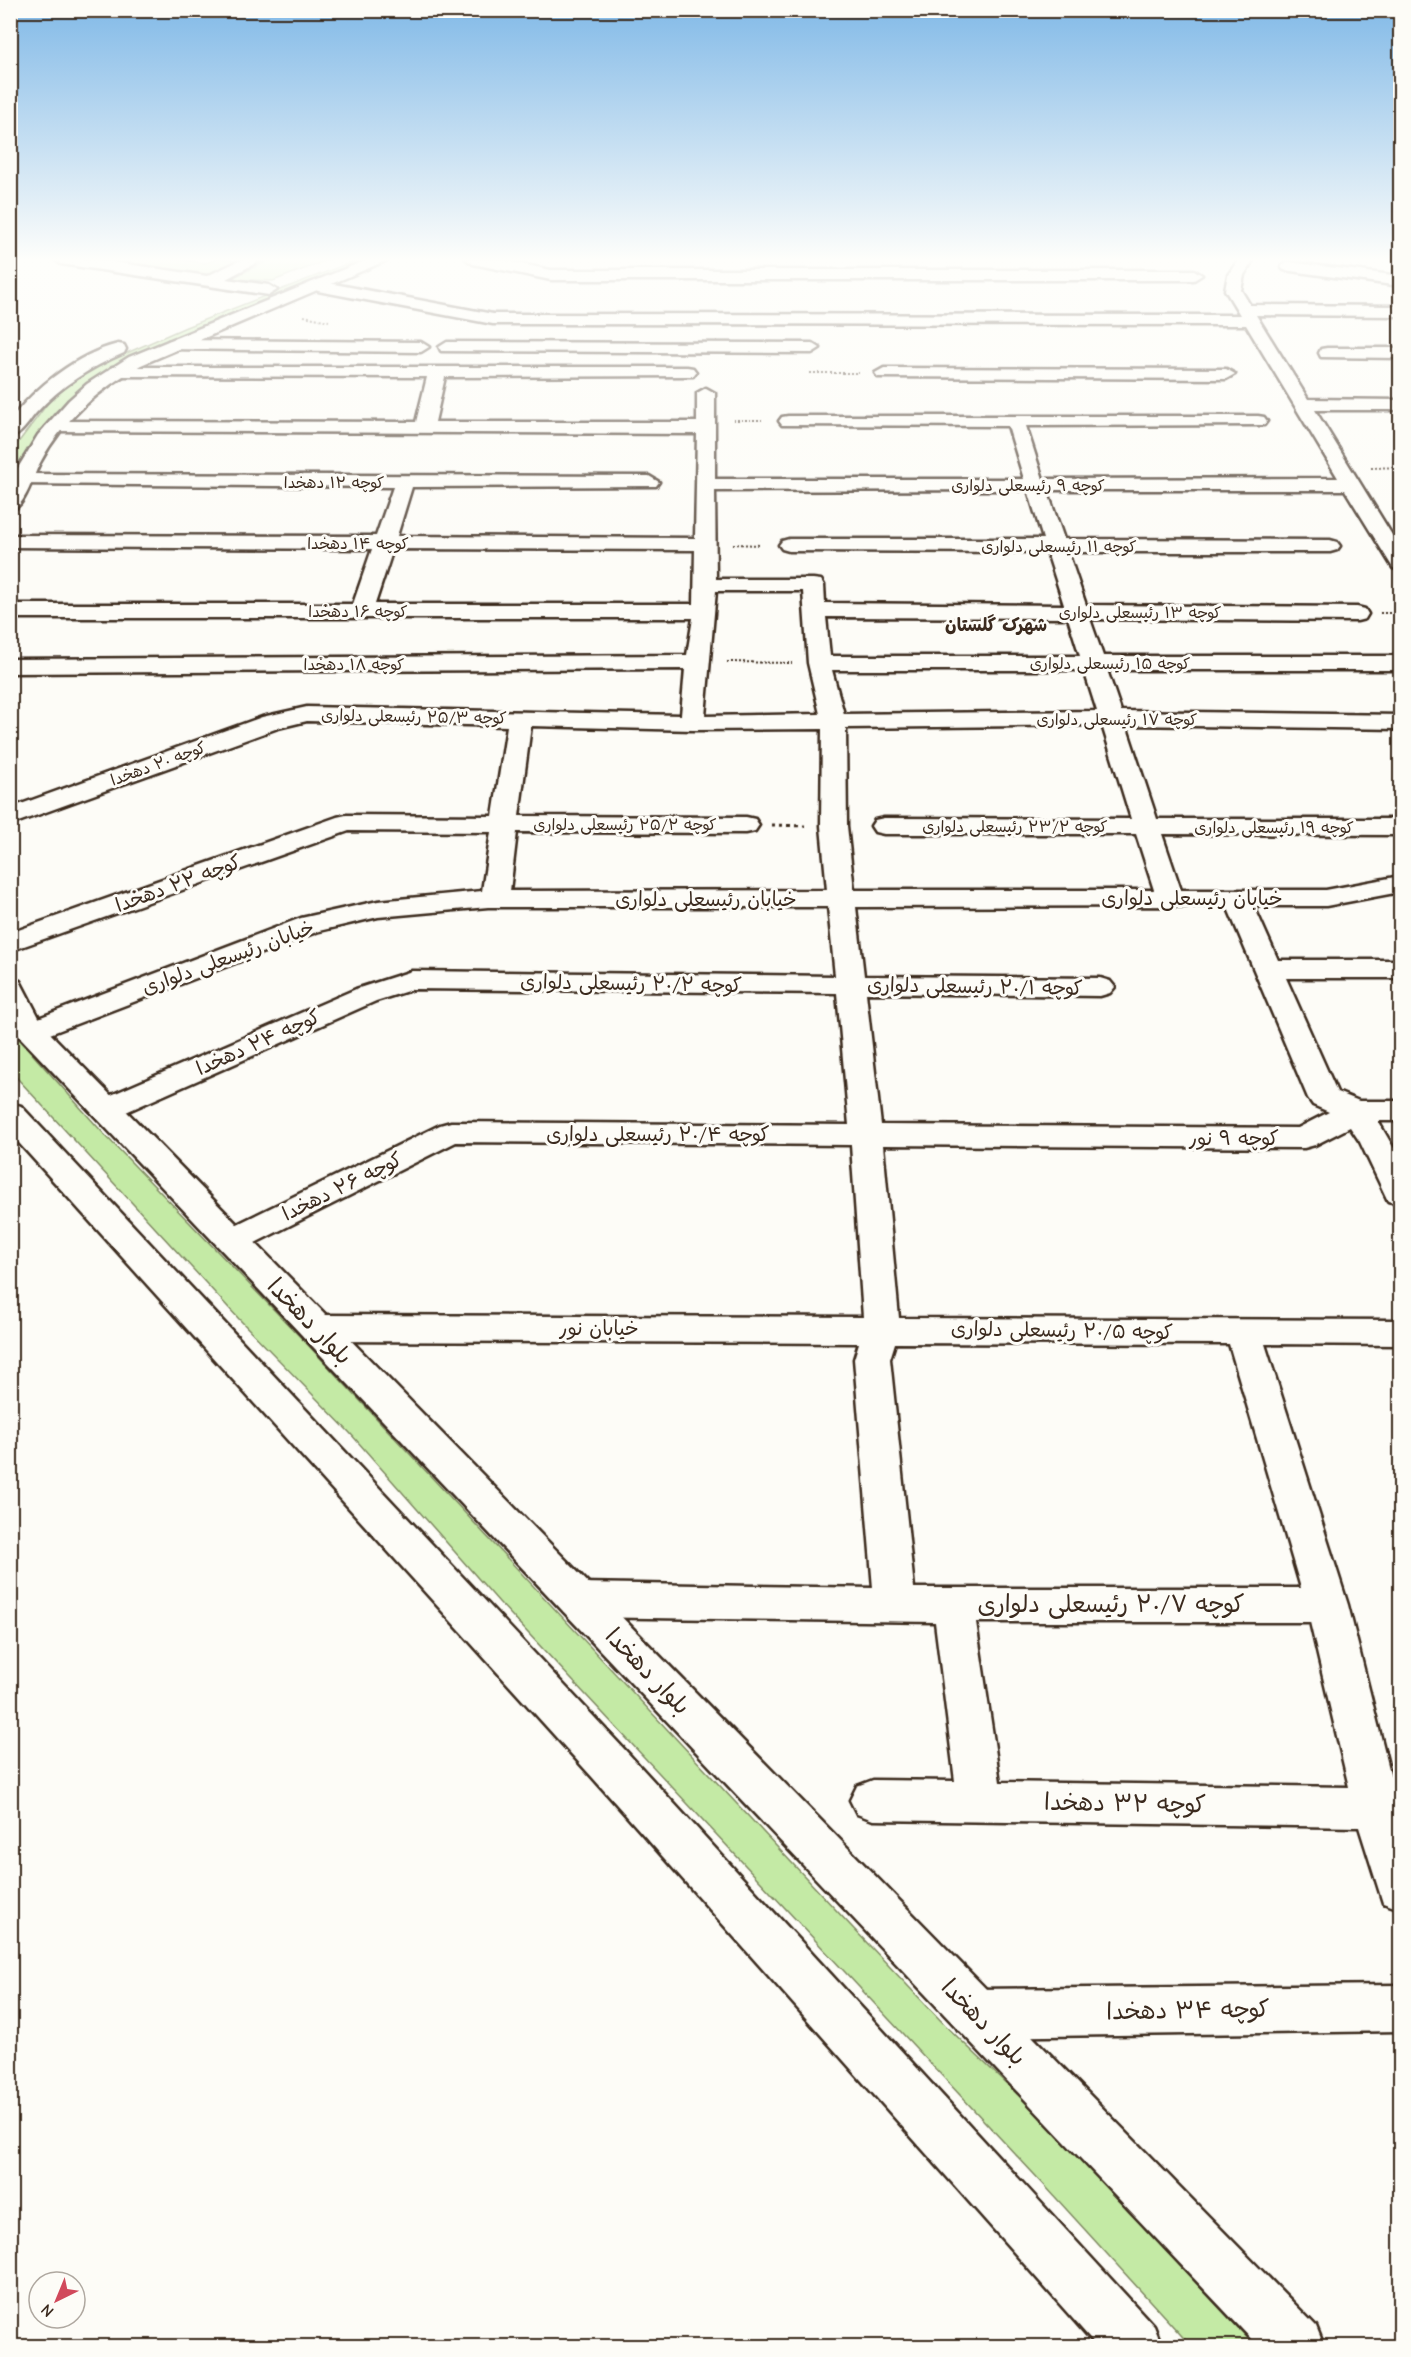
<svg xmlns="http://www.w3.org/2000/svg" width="1411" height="2357" font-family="'Comic Neue','Playpen Sans Arabic',sans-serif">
<rect width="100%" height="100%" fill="#fdfcf7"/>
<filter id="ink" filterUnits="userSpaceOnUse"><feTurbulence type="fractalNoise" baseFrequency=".0167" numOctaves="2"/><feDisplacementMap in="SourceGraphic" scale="12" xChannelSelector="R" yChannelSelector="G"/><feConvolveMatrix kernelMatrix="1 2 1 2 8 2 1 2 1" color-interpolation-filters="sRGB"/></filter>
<g filter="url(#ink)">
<!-- green -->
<path fill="#c4eaa5" stroke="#808a62" stroke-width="1.5" d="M107 259H174L204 263 220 259 241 262 208 277 102 262Z
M272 259H330L273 281 230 279Z
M359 259H371L101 374 55 412 11 473V452L51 399 95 367 186 327Z
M10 1029 104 1134 308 1345 851 1926 945 2025 1038 2114 1255 2346H1191L1046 2187 499 1602 350 1433 239 1319 17 1078 11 1071Z"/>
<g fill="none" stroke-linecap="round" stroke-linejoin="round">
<!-- minor casing -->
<g stroke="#3b2a1e" stroke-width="5">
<path id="minor" d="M54 259H93L207 276 243 259H263L226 279 269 285 277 290 269 295 61 264Z
M466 259H497L551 270H1194L1202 275 1194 280H551L473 264Z
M1239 259H1254L1244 275 1241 290 1250 305 1400 306V316L1256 315 1308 399 1400 400V410H1315L1400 548V570L1393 568 1345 490H1047L1064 539 1330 540 1337 542 1340 546 1337 550 1330 552H1068L1086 605 1357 607 1365 609 1368 614 1365 619 1357 621 1090 619 1103 656H1400V670H1107L1121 711 1400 715V729L1126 725 1157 819H1400V835L1162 834 1181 890H1326L1400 876V892L1326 906H1254L1278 960H1400V978H1286L1337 1092 1359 1101H1400V1121H1378L1400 1159V1204L1388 1201 1360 1142 1350 1127 1315 1145 1304 1148 883 1145 899 1318 1400 1320V1345L1265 1344 1348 1605 1400 1813V1909L1383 1903 1359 1827 873 1820 857 1814 850 1800 857 1786 873 1780 955 1781 935 1622 579 1617 564 1612 558 1600 564 1588 579 1583 873 1588 854 1359 859 1343 317 1341 304 1337 299 1328 304 1319 317 1315 863 1317 851 1145 456 1142 245 1248 233 1251 221 1248 216 1240 221 1232 440 1125 451 1122 849 1125 837 993 414 989 376 1001 117 1116 106 1119 95 1116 90 1109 95 1102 356 989 412 971 835 976 828 907H488L378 917 319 931 42 1037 31 1040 20 1037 16 1031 20 1025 301 918 378 901 482 891 491 832 349 831 10 951V933L337 817 346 815 493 816 507 726 307 721 278 728 10 825V808L262 717 307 707 681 715 685 669 10 673V659L687 655 693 618H10V604H353L372 549 10 547V535L376 536 393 487 13 484 10 480 20 474 649 476 659 482 656 486 412 487 397 536 695 538 697 434 47 431 45 427 54 421 416 422 427 377 118 376 112 375 109 371 112 367H687L693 368 696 372 693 376 445 377 435 422H697V393L706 388 715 393V479H1024L1008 426 782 425 779 421 782 417 788 416H1258L1264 417 1267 421 1264 425 1026 426 1043 479 1338 478 1246 325 493 324 318 291 310 286 318 281 493 314 1240 315 1225 290 1228 275ZM1028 490 1043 539H789L782 541 779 545 782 549 789 551 1047 552 1064 605 825 603 824 585 821 580 813 579H716L715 491ZM393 549 695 550 694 604H375ZM716 591H803L808 663 820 714 705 716ZM826 617 1068 618 1080 656H830ZM832 670H1084L1097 711 844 714ZM1102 725 1131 819 884 818 875 820 871 826 875 832 884 834H1136L1154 890H854L847 826 846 728ZM531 726 693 730 822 729 821 826 827 890 510 891 517 832 746 833 755 831 759 825 755 819 746 817 519 816ZM1227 906 1308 1098 1313 1105 1329 1112 1298 1128 881 1125 866 993 1100 996 1110 993 1115 987 1110 981 1100 978 864 976 856 907ZM895 1343 1229 1344 1301 1588H914L890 1359ZM976 1622H1310L1349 1787 1000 1782Z
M1289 262 1400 276V286L1284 270 1281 267 1284 264Z
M174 340 421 342 429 347 421 352 168 349 166 345 168 341Z
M447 342 812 343 820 348 812 353 441 351 439 347Z
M1327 348H1400V358L1321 357 1319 353 1321 349Z
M884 368 1226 369 1235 374 1226 379 878 377 875 373Z
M1400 1985V2031L975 2037 958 2030 950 2013 958 1996 975 1989Z"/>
</g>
<!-- major casing -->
<g stroke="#3b2a1e" stroke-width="5">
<path id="major" d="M369 259H390L141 365C100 389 64 418 41 461 33 474 26 507 10 511V481L38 435 69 400 87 384 129 357Z
M118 344 124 345 126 349 124 353C91 367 60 386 36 413 29 421 21 436 10 438V420C36 387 77 354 118 344Z
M10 978 20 981 44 1027 1316 2326 1324 2346H1258L20 1037 10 1019Z
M10 1103 21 1106 625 1750 1154 2326 1162 2346H1097L593 1778 10 1133Z"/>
</g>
<!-- path-far1 -->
<path stroke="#3b2a1e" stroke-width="2" stroke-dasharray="2 2" stroke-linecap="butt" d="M304 316 329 321
M810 373H859
M733 420H762
M1371 468 1400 467
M733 544 761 545
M1380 613H1400
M727 662 792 663"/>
<!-- path -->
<path stroke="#3b2a1e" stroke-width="3" stroke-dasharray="4 4" stroke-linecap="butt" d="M771 825 805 826"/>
<!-- minor -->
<use href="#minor" fill="#fdfcf7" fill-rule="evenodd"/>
<!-- major -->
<use href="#major" fill="#fdfcf7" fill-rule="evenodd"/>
</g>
</g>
<!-- sky -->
<linearGradient id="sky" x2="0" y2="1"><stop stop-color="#81b9e7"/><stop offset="0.44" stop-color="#fefefb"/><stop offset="1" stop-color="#fefefb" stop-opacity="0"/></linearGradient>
<rect width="1411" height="589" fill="url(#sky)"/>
<g text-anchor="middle" stroke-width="6" stroke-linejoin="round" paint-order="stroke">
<!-- far-street labels -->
<g font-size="16" fill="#3b2a1e" stroke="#fdfcf7">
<text x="334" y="488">کوچه ۱۲ دهخدا</text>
<text x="1028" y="491">کوچه ۹ رئیسعلی دلواری</text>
<text x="358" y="549">کوچه ۱۴ دهخدا</text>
<text x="1059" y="552">کوچه ۱۱ رئیسعلی دلواری</text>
<text x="358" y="617">کوچه ۱۶ دهخدا</text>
<text x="1140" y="618">کوچه ۱۳ رئیسعلی دلواری</text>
<text x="1110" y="669">کوچه ۱۵ رئیسعلی دلواری</text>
<text x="354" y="670">کوچه ۱۸ دهخدا</text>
<text transform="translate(414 716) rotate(1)" y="6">کوچه ۲۵/۳ رئیسعلی دلواری</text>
<text x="1117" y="725">کوچه ۱۷ رئیسعلی دلواری</text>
<text transform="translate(158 763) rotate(-20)" y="6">کوچه ۲۰ دهخدا</text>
<text x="625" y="830">کوچه ۲۵/۲ رئیسعلی دلواری</text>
<text x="1015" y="832">کوچه ۲۳/۲ رئیسعلی دلواری</text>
<text x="1274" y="833">کوچه ۱۹ رئیسعلی دلواری</text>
</g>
<!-- far-neighbourhood labels -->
<g font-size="18" font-weight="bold" fill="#3b2a1e" stroke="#fdfcf7">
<text x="996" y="631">شهرک گلستان</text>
</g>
<!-- street labels -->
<g font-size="20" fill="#3b2a1e" stroke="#fdfcf7">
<text transform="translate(178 883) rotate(-20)" y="7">کوچه ۲۲ دهخدا</text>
<text x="1192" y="905">خیابان رئیسعلی دلواری</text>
<text x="706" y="906">خیابان رئیسعلی دلواری</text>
<text transform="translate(228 957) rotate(-20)" y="7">خیابان رئیسعلی دلواری</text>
<text transform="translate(631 983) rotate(1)" y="7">کوچه ۲۰/۲ رئیسعلی دلواری</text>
<text transform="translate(975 986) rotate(1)" y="7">کوچه ۲۰/۱ رئیسعلی دلواری</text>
<text transform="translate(258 1042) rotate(-24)" y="7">کوچه ۲۴ دهخدا</text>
<text x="658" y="1141">کوچه ۲۰/۴ رئیسعلی دلواری</text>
<text x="1234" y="1145">کوچه ۹ نور</text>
<text transform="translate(342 1186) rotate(-26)" y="7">کوچه ۲۶ دهخدا</text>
<text x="599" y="1335">خیابان نور</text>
<text transform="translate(1062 1330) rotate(1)" y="7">کوچه ۲۰/۵ رئیسعلی دلواری</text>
</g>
<!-- near-street labels -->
<g font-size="24" fill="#3b2a1e" stroke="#fdfcf7">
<text transform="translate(310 1321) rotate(46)" y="8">بلوار دهخدا</text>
<text x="1111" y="1612">کوچه ۲۰/۷ رئیسعلی دلواری</text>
<text transform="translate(648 1671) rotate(46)" y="8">بلوار دهخدا</text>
<text transform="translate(1125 1803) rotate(1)" y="8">کوچه ۳۲ دهخدا</text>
<text transform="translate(1188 2010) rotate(-1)" y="8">کوچه ۳۴ دهخدا</text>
<text transform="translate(984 2022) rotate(46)" y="8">بلوار دهخدا</text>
</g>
</g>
<!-- margin -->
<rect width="1411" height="2357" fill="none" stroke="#fdfcf7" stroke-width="36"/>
<rect x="18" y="18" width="1375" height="2321" fill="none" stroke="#3b2a1e" stroke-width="2" filter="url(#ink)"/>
<!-- north arrow -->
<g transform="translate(57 2300) rotate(223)"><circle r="28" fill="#fdfcf7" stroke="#afa8a0" stroke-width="1.5"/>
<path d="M0-4.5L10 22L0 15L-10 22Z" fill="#d1495b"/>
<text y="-9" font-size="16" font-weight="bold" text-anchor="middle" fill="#3b2a1e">N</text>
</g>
</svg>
